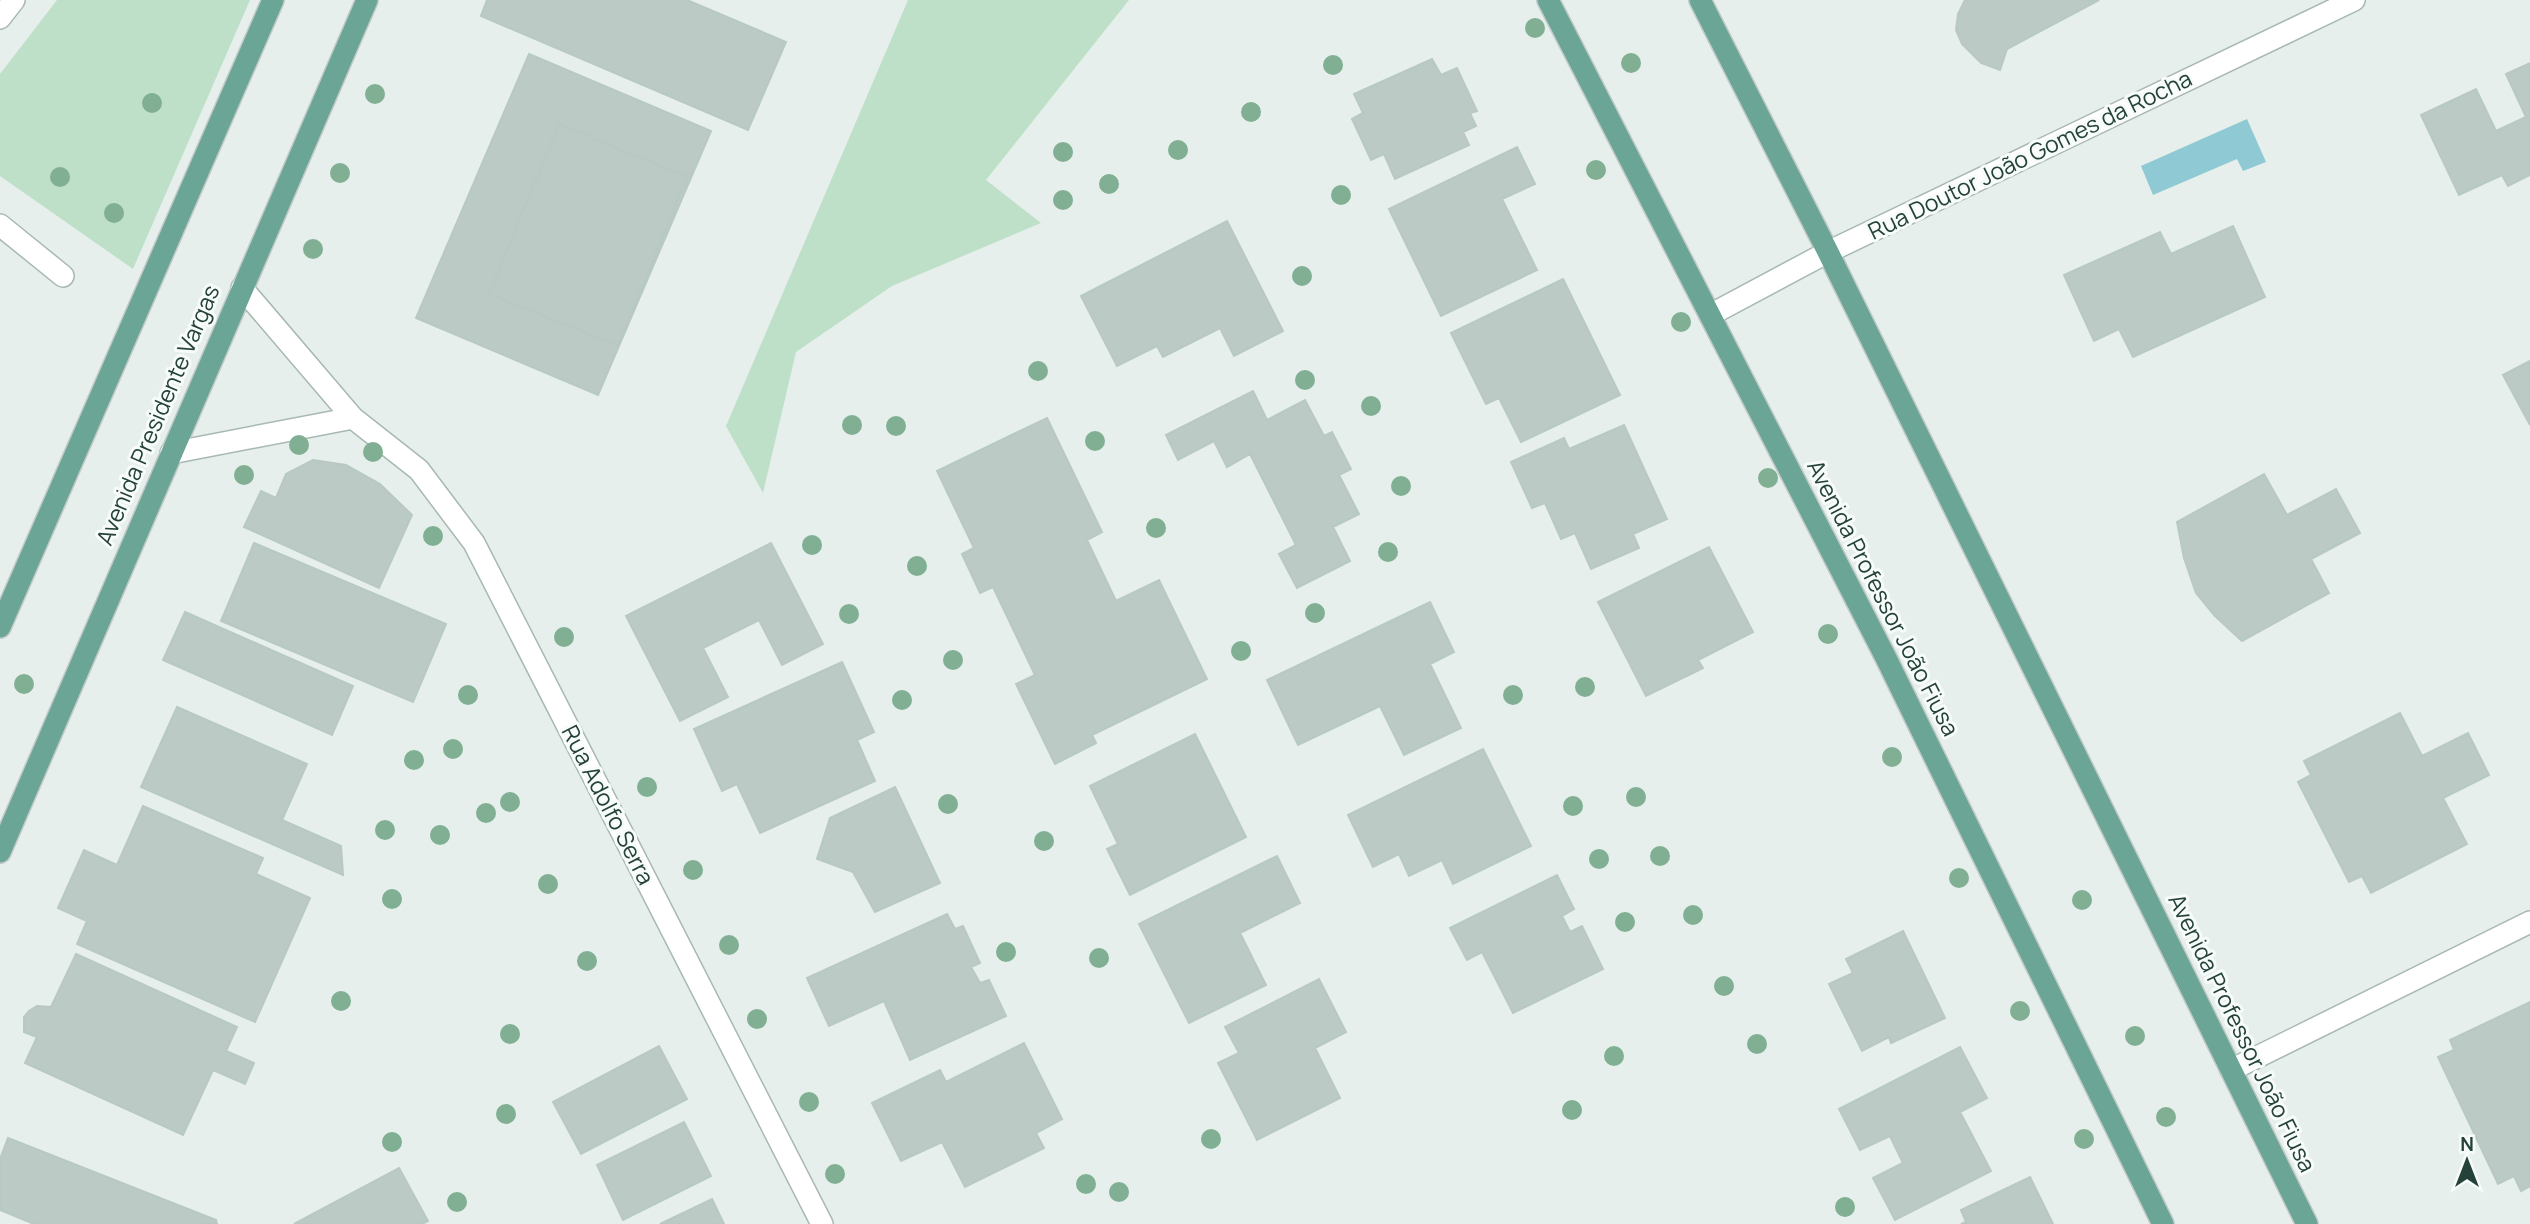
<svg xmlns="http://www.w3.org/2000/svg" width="2530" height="1224" font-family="Manrope,sans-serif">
<rect width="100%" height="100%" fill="#e6efeb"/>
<!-- green -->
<path fill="#bfe0c8" d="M57 0H250L133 269 0 176V74Z
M908 0H1129L986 180 1041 223 892 286 796 352 763 493 726 426Z"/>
<!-- water -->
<path fill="#8ec9d4" d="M2247 119 2266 162 2243 171 2237 159 2153 195 2141 166Z"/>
<!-- building -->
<path fill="#bbcac4" stroke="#b8c9c2" stroke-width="2" d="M487 0H687L786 42 748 130 481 16Z
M1965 0H2099L2007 49 2000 70 1981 63 1962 44 1956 30 1958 14Z
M529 54 711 131 598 395 416 318Z
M1432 59 1441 75 1457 68 1477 111 1470 113 1476 126 1463 132 1469 145 1395 179 1384 154 1371 160 1352 119 1363 113 1354 94Z
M2530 63V175L2508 186 2502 175 2459 195 2421 115 2476 89 2496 131 2526 117 2506 74Z
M559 124 687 177 618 346 489 294Z
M1517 147 1535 184 1502 199 1537 270 1441 316 1389 209Z
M1227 221 1283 331 1234 356 1220 328 1163 357 1157 346 1117 366 1081 296Z
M2233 226 2265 297 2133 357 2119 329 2094 341 2064 275 2160 232 2171 254Z
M1563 279 1620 395 1521 442 1499 398 1486 404 1451 333Z
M2530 361V425L2503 375Z
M1253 391 1267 420 1305 400 1324 436 1332 432 1351 469 1339 475 1359 514 1333 527 1350 561 1297 588 1279 554 1296 545 1250 454 1227 467 1214 441 1178 460 1166 435Z
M1047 418 1102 532 1087 540 1116 601 1159 580 1207 679 1092 735 1096 743 1055 764 1016 684 1035 675 993 587 980 593 962 554 974 548 937 471Z
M1624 425 1667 519 1633 534 1639 548 1591 569 1575 533 1561 539 1545 503 1532 508 1511 462 1564 438 1569 449Z
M313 460 346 465 380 484 412 515 379 588 244 527 261 491 276 498 286 474Z
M2264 474 2287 515 2336 489 2360 533 2311 559 2329 593 2242 641 2215 616 2196 593 2184 558 2177 522Z
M254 543 446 624 413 702 221 621Z
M771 543 823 644 782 665 759 620 703 648 728 697 680 721 626 616Z
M1709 547 1753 632 1698 660 1703 668 1646 696 1598 602Z
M1430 602 1454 652 1430 664 1461 728 1404 755 1380 706 1298 745 1267 680Z
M185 612 353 686 332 735 163 660Z
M842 662 874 732 857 740 875 781 760 833 737 784 722 791 694 729Z
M177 707 307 764 282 820 341 846 343 875 141 787Z
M2400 713 2422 756 2468 733 2489 775 2443 798 2467 844 2371 893 2362 876 2349 882 2298 782 2311 775 2304 761Z
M1195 734 1246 837 1130 895 1107 849 1118 844 1090 786Z
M1483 749 1531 846 1453 884 1442 860 1409 876 1399 854 1373 867 1348 815Z
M895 787 940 883 875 912 853 872 817 859 830 818Z
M143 806 263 858 256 874 310 898 255 1022 77 944 87 921 58 908 84 850 117 865Z
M1277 856 1300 903 1240 933 1266 985 1189 1023 1139 924Z
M1557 875 1574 909 1562 916 1570 932 1582 926 1603 969 1513 1013 1482 952 1467 960 1450 928Z
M947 914 955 929 963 926 980 963 971 967 980 983 989 980 1006 1016 910 1060 884 1001 829 1026 807 978Z
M1903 931 1945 1018 1891 1043 1889 1037 1862 1051 1829 984 1853 973 1846 959Z
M76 954 237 1027 226 1051 254 1063 245 1084 213 1070 183 1135 25 1063 37 1037 24 1032V1017L29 1011 37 1006 51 1007Z
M1319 979 1346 1032 1315 1048 1340 1098 1257 1140 1218 1063 1239 1053 1225 1027Z
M2530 1002V1186L2521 1191 2514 1176 2498 1184 2438 1057 2454 1050 2450 1040Z
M1024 1043 1062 1119 1036 1133 1044 1148 965 1187 942 1142 901 1161 872 1103 940 1070 946 1082Z
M659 1046 687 1099 581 1154 553 1102Z
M1960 1047 1987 1098 1960 1112 1991 1171 1895 1220 1873 1178 1903 1163 1890 1136 1860 1150 1839 1109Z
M684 1122 711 1176 623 1220 597 1165Z
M8 1138 216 1220 217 1224H34L0 1210V1159Z
M399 1168 428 1221 422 1224H294Z
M2030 1177 2053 1224H1961L1966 1222 1961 1210Z
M712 1199 724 1224H660Z"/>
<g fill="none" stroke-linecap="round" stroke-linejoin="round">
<!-- minor casing -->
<g stroke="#a8b8b2" stroke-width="24">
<path id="minor" d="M0 18 14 0
M0 225 63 276
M242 288 353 418 419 470 474 543 822 1224
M1710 315 1828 252 2354 0
M171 453 353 418
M2231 1070 2530 922"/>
</g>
<!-- major casing -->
<g stroke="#c2cac8" stroke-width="24">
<path id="major" d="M1548 0 1886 658 2163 1224
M1700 0 1828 252 2307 1224
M0 627 273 0
M0 852 367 0"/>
</g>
<!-- minor -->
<use href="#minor" stroke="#fff" stroke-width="21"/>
<!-- major -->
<use href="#major" stroke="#6aa596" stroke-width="21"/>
</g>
<!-- trees -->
<g fill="#80af93">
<circle cx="1535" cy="28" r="10"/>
<circle cx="1631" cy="63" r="10"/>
<circle cx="1333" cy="65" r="10"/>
<circle cx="375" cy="94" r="10"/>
<circle cx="152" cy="103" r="10"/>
<circle cx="1251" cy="112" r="10"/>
<circle cx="1178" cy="150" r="10"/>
<circle cx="1063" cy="152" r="10"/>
<circle cx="1596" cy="170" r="10"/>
<circle cx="340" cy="173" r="10"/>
<circle cx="60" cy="177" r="10"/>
<circle cx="1109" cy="184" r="10"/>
<circle cx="1341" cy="195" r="10"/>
<circle cx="1063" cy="200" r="10"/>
<circle cx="114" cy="213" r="10"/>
<circle cx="313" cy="249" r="10"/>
<circle cx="1302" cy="276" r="10"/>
<circle cx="1681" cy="322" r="10"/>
<circle cx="1038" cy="371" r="10"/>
<circle cx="1305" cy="380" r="10"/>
<circle cx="1371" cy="406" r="10"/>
<circle cx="852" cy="425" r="10"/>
<circle cx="896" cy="426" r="10"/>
<circle cx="1095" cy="441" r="10"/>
<circle cx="299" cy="445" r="10"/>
<circle cx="373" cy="452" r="10"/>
<circle cx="244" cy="475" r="10"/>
<circle cx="1768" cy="478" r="10"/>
<circle cx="1401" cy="486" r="10"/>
<circle cx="1156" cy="528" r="10"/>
<circle cx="433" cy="536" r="10"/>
<circle cx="812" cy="545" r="10"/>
<circle cx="1388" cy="552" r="10"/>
<circle cx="917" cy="566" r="10"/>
<circle cx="1315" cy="613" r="10"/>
<circle cx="849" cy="614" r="10"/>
<circle cx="1828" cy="634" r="10"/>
<circle cx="564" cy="637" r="10"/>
<circle cx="1241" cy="651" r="10"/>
<circle cx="953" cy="660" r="10"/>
<circle cx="24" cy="684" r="10"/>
<circle cx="1585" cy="687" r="10"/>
<circle cx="468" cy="695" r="10"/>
<circle cx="1513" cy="695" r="10"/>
<circle cx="902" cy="700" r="10"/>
<circle cx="453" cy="749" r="10"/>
<circle cx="1892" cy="757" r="10"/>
<circle cx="414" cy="760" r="10"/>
<circle cx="647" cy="787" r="10"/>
<circle cx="1636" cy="797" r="10"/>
<circle cx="510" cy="802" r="10"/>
<circle cx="948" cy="804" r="10"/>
<circle cx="1573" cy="806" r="10"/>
<circle cx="486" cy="813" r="10"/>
<circle cx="385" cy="830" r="10"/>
<circle cx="440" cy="835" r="10"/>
<circle cx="1044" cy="841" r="10"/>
<circle cx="1660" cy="856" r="10"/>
<circle cx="1599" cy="859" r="10"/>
<circle cx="693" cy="870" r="10"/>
<circle cx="1959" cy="878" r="10"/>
<circle cx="548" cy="884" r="10"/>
<circle cx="392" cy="899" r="10"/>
<circle cx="2082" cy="900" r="10"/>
<circle cx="1693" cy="915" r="10"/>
<circle cx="1625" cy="922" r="10"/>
<circle cx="729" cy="945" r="10"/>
<circle cx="1006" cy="952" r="10"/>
<circle cx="1099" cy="958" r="10"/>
<circle cx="587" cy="961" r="10"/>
<circle cx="1724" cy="986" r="10"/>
<circle cx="341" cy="1001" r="10"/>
<circle cx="2020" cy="1011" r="10"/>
<circle cx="757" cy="1019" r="10"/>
<circle cx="510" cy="1034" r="10"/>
<circle cx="2135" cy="1036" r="10"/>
<circle cx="1757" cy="1044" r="10"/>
<circle cx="1614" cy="1056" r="10"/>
<circle cx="809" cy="1102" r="10"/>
<circle cx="1572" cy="1110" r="10"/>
<circle cx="506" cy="1114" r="10"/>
<circle cx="2166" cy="1117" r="10"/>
<circle cx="1211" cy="1139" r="10"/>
<circle cx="2084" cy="1139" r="10"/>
<circle cx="392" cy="1142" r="10"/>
<circle cx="835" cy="1174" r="10"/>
<circle cx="1086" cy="1184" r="10"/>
<circle cx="1119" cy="1192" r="10"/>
<circle cx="457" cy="1202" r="10"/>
<circle cx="1845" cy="1207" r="10"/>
</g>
<g text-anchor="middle" stroke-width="6" stroke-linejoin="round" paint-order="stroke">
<!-- street labels -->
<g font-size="23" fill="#24423a" stroke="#f7fbf9">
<text transform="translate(2030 155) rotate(-26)" y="8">Rua Doutor João Gomes da Rocha</text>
<text transform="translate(158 415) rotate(-67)" y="8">Avenida Presidente Vargas</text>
<text transform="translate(1883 598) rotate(63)" y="8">Avenida Professor João Fiusa</text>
<text transform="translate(608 805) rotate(63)" y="8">Rua Adolfo Serra</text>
<text transform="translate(2242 1033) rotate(64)" y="8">Avenida Professor João Fiusa</text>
</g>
</g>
<!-- north arrow -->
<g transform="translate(2467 1161)" stroke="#f7fbf9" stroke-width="5" paint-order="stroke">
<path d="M0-5L12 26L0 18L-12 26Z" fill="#24423a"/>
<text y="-10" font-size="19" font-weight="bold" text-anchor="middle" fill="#24423a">N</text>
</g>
</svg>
